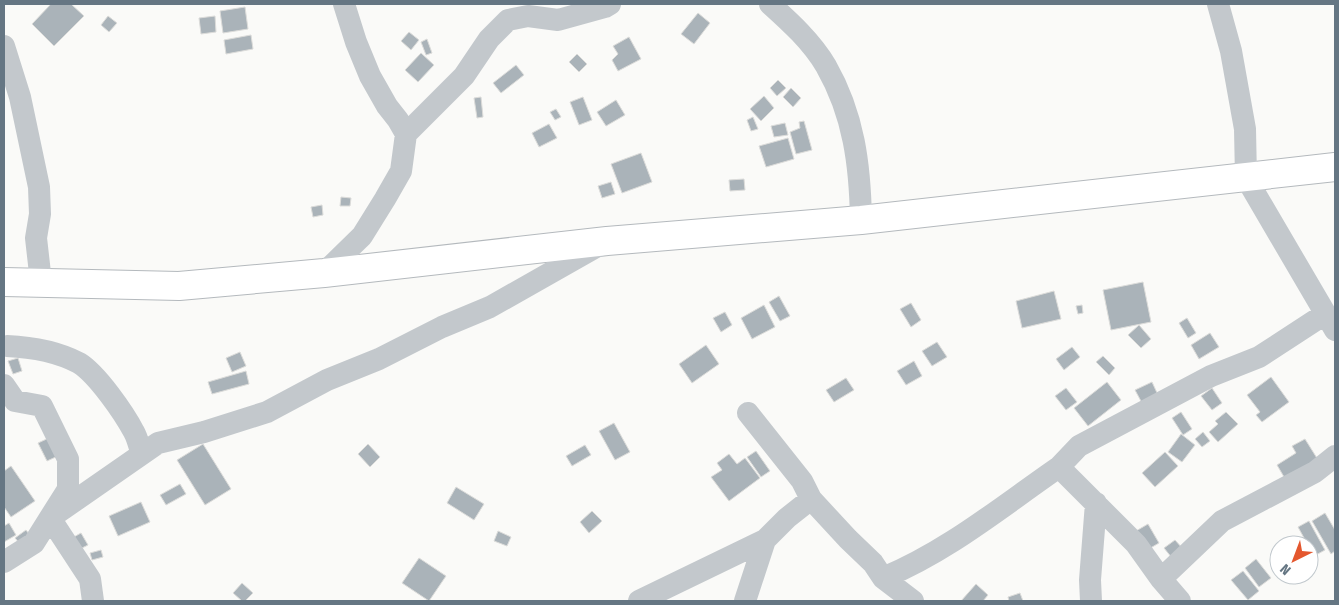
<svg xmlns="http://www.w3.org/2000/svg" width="1339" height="605" font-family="'Fira Sans Condensed',sans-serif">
<rect width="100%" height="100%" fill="#fafaf8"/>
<!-- building -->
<path fill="#aab3b9" stroke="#dcdcda" d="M51 4H71L84 16 54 46 32 24Z
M245 7 248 29 223 33 220 11Z
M698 13 710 23 694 44 681 34Z
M108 16 117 23 109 32 101 25Z
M215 16 216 32 201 34 199 18Z
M409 32 419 40 411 50 401 41Z
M251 35 253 49 226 54 224 40Z
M629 37 641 59 618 71 612 60 618 54 613 46Z
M427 39 432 53 426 55 421 42Z
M421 53 434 65 418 82 405 70Z
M577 54 587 64 579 72 569 62Z
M516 65 524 75 501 93 493 83Z
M778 80 786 88 777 96 770 88Z
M791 88 801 98 793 107 783 97Z
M764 96 774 108 761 121 750 109Z
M481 97 483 117 477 118 474 98Z
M583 97 592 120 579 125 570 102Z
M616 100 625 115 606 126 597 112Z
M556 109 561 117 555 120 550 112Z
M753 117 758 129 751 131 747 120Z
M804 121 812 150 796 154 790 132 800 128 799 122Z
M785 123 788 135 774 137 771 126Z
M549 124 557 138 539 147 532 133Z
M788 138 794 159 766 167 759 146Z
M641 153 652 182 622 193 611 164Z
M744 179 745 190 730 191 729 180Z
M611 182 615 194 602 198 598 186Z
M341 197 351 198 350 206H340Z
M322 205 323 215 313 217 311 207Z
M1143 282 1151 322 1111 330 1103 290Z
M1054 291 1061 319 1022 328 1016 301Z
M779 296 790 316 780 321 769 302Z
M911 303 921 320 911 327 900 309Z
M764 305 775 327 752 339 741 318Z
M1082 305 1083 313 1078 314 1076 306Z
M725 312 732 325 721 332 713 318Z
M1187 318 1196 333 1188 338 1179 323Z
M1139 325 1151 339 1141 348 1128 335Z
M1210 333 1219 347 1199 359 1191 345Z
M937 342 947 357 932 366 922 351Z
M706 345 719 364 692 383 679 364Z
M1072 347 1080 357 1064 370 1056 359Z
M240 352 246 366 232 372 226 358Z
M1103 356 1115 368 1109 375 1096 362Z
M18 358 22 371 13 374 8 361Z
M914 361 922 376 906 385 897 371Z
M246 371 249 384 212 394 208 382Z
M1271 377 1289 402 1262 422 1256 415 1260 412 1247 395Z
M846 378 854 390 834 402 826 390Z
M1107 382 1121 400 1088 426 1074 408Z
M1152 382 1158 395 1142 403 1135 390Z
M1066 388 1077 402 1066 410 1055 396Z
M1212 388 1222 403 1212 410 1201 396Z
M1181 412 1192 429 1183 435 1172 418Z
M1226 412 1238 424 1218 442 1209 432 1218 424 1215 421Z
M614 423 630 452 615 460 599 431Z
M1203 432 1210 441 1202 447 1195 439Z
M1181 434 1195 445 1182 462 1168 452Z
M51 437 60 455 47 461 38 443Z
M1305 439 1320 463 1287 482 1277 465 1296 453 1292 446Z
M203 444 231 489 205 505 177 460Z
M368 444 380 457 370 467 358 454Z
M585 445 591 455 572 466 566 456Z
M756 451 770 471 761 477 747 457Z
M1165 452 1178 466 1155 487 1142 473Z
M729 454 737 464 745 458 760 478 729 501 711 477 722 470 717 463Z
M11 466 35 501 11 517 4 507V471Z
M180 484 186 494 166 505 160 495Z
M456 487 484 504 474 520 447 503Z
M141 502 150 522 118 536 109 516Z
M592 511 602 521 589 533 580 522Z
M1325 513 1335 530V551L1331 554 1312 521Z
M1309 521 1325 550 1314 556 1298 527Z
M9 523 16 535 4 542V526Z
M1148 524 1159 543 1147 550 1136 531Z
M26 530 32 538 21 545 15 538Z
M498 531 511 537 507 546 494 541Z
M81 533 88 545 78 550 72 538Z
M1175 540 1183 549 1172 558 1164 548Z
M101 550 103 557 92 560 90 553Z
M419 558 446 576 429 601 402 583Z
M1256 559 1271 578 1259 587 1245 568Z
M1243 571 1259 591 1248 600 1231 580Z
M242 583 253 593 245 601H242L233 593Z
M976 584 988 595 983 601H961Z
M1020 593 1023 601H1009L1008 597Z"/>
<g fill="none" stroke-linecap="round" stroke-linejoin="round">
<!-- highway casing -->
<g stroke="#b4b9bd" stroke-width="30">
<path id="highway" d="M4 282 179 286 324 273 607 241 861 220 1335 167"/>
</g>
<!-- street -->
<path stroke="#c3c8cc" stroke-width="22" d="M770 4C790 22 812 42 826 66 854 115 860 165 861 220
M1218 4 1231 51 1245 129 1246 178 1335 330
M4 46 20 97 39 187 40 214 36 238 41 282
M406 134 464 76 489 39 508 20 528 16 558 20 605 7 610 4
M324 273 362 236 385 199 401 171 406 134 398 120 387 106 370 76 356 42 344 4
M7 346C30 347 58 352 79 363 97 374 124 413 134 432 138 439 139 447 142 454
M4 385 15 401 42 406 68 459V489L34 543 4 562
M748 413 802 481 811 499 848 539 873 563 883 578 913 601
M50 518 158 443 204 432 267 412 327 380 379 359 442 327 490 307 603 243
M50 518 90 579 93 601
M883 578C948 551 1001 507 1059 467
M1161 579 1222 521 1315 472 1335 456
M639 601 765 540 787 518 811 499
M745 601 765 540
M1091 601 1090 580 1096 503
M1180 601 1161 579 1136 544 1059 467 1079 446 1211 376 1259 357 1325 314"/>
<!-- highway -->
<use href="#highway" stroke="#fff" stroke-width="28"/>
</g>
<!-- border -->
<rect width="1339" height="605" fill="none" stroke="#657683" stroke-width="10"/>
<!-- north arrow -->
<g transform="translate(1294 560) rotate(222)"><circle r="24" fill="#ffffff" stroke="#c1c8cd"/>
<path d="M0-4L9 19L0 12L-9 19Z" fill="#e4572e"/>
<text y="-8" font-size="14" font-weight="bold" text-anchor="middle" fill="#657683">N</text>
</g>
</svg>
